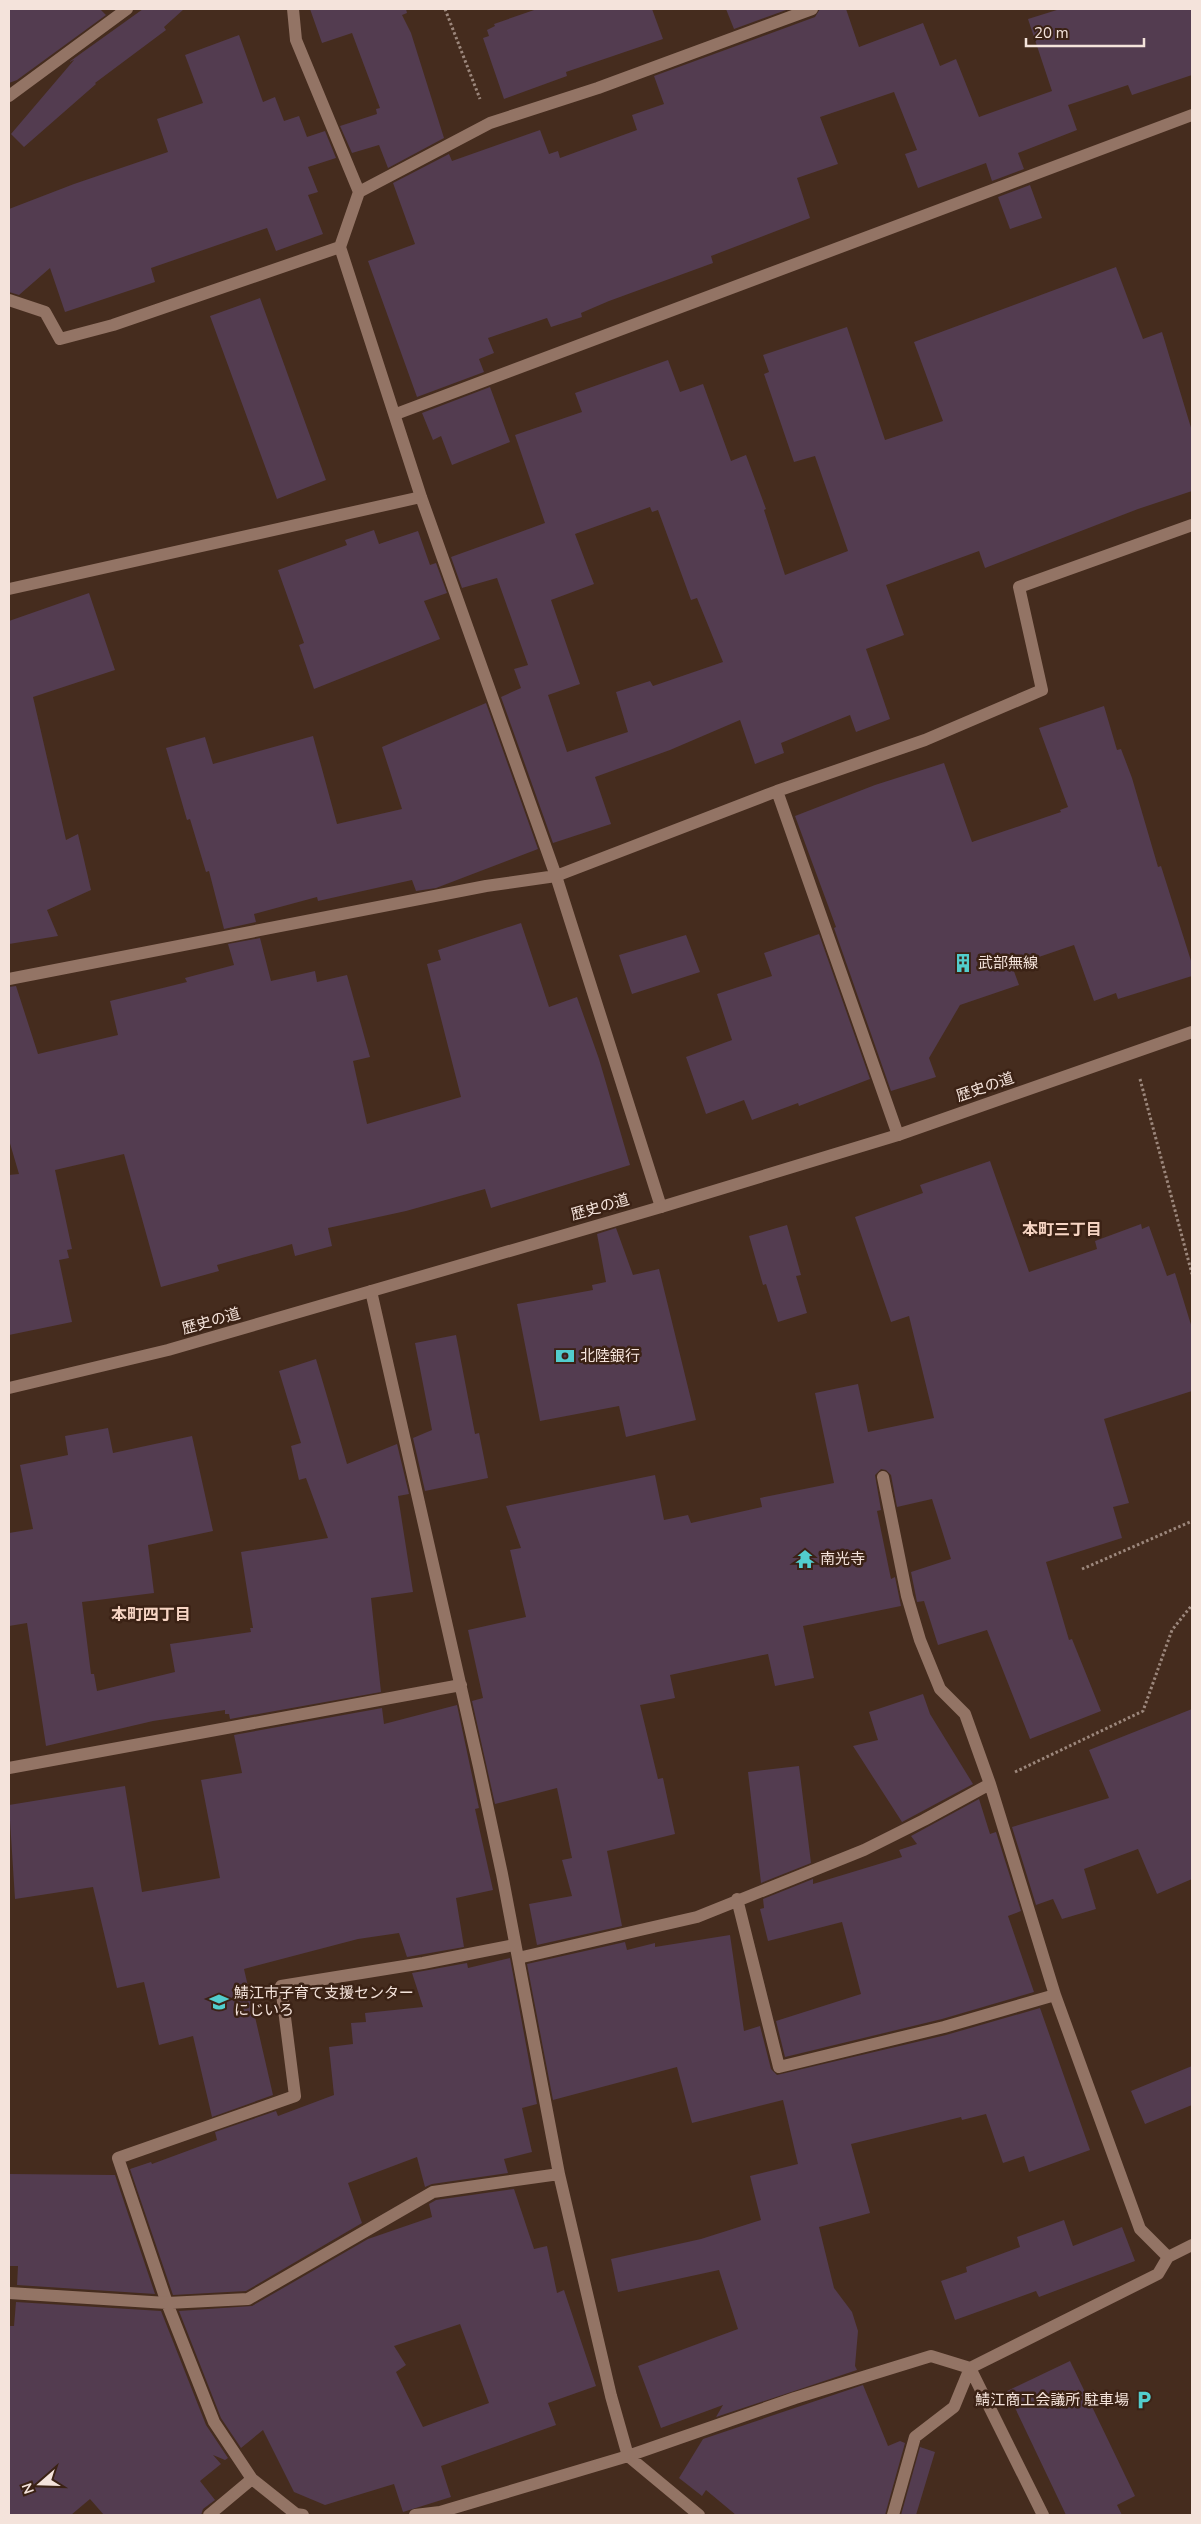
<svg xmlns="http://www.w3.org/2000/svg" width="1201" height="2524" font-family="'Nunito Sans','Noto Sans JP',sans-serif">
<rect width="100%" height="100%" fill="#452c1e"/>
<!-- building -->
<path fill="#533c50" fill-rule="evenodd" d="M9 9H100L106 15 17 80 9 83Z
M143 9H184L164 27 166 30 95 83 96 84 24 147 11 134 74 60 69 62Z
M310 9H406L407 13 402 15 411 33 444 138 388 168 379 145 352 153 340 126 377 114 376 109 380 108 352 33 322 43Z
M537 9H652L663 39 566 72 567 76 504 99 483 38 489 36 487 30 495 26 494 24Z
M726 9H789L734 29Z
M820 9H846L859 47 923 23 940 66 956 59 979 117 1052 91 1028 19 1060 9H1192V75L1132 95 1128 85 1068 105 1077 130 1018 153 1024 169 992 181 986 163 918 188 905 154 917 150 894 92 820 117 838 164 797 178 810 218 711 256 713 263 609 301 581 313 582 317 551 327 547 318 488 338 494 353 479 359 484 372 417 397 368 261 415 244 393 183 449 154 452 161 540 130 549 154 558 151 560 158 637 130 632 115 664 104 654 76 815 17Z
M239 35 263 102 275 97 284 121 299 116 307 137 325 131 336 158 308 167 318 192 308 195 323 234 276 251 267 228 151 268 155 282 65 312 50 268 19 295 9 292V209L74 184 168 152 157 119 203 103 185 55Z
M1030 185 1042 218 1010 229 998 197Z
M1116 267 1143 339 1162 332 1192 431V491L1138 509 985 568 979 551 886 585 904 635 866 649 890 719 856 732 850 715 781 743 784 753 755 764 740 720 670 750 595 777 611 824 553 843 501 697 521 688 514 669 528 665 497 578 462 588 451 557 545 523 515 435 582 412 575 393 668 360 680 392 703 384 731 461 746 455 766 509 764 510 785 575 848 551 815 456 794 462 764 374 769 372 763 355 847 327 885 440 943 421 914 342ZM650 507 652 512 658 510 691 600 697 598 723 662 653 686 650 681 616 692 628 732 567 752 548 695 580 684 551 600 594 584 575 534Z
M260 298 326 480 277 499 210 316Z
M490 387 510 442 452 465 441 436 433 440 422 413Z
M374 530 379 544 418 531 430 565 436 563 447 593 424 601 440 639 314 689 299 645 304 643 278 570 347 545 345 540Z
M89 593 115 670 33 697 66 840 78 834 91 890 47 910 58 936 9 944V621Z
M486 703 538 849 436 888 416 891 412 880 318 901 317 897 254 914 256 922 224 929 209 871 206 872 190 819 187 820 166 748 205 737 213 764 313 736 337 824 402 809 382 747Z
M1104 706 1117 750 1121 749 1132 778 1158 867 1161 866 1192 964V976L1118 999 1116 993 1094 1001 1074 945 1012 966 1019 985 960 1005 929 1058 936 1077 891 1091 834 928 836 927 795 816 875 785 944 763 972 842 1061 812 1060 810 1068 807 1039 728Z
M521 923 549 1007 577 997 599 1059 630 1165 491 1208 485 1189 406 1211 328 1228 332 1246 295 1256 292 1244 217 1265 219 1271 161 1287 124 1154 55 1170 72 1249 67 1250 69 1258 59 1260 72 1322 9 1335V1175L19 1174 9 1140V987L16 986 38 1054 118 1035 110 1001 187 982 185 978 234 965 228 944 260 938 271 981 315 971 317 982 347 975 370 1057 353 1061 367 1124 461 1097 427 964 441 960 438 950Z
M819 934 870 1079 799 1106 798 1103 752 1120 744 1100 706 1114 686 1057 732 1040 717 994 772 976 764 953Z
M686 935 700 972 632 994 619 955Z
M990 1161 1029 1272 1097 1249 1095 1241 1141 1224 1142 1229 1149 1226 1167 1276 1175 1273 1192 1328V1391L1104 1419 1129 1503 1113 1507 1122 1538 1046 1562 1069 1640 1072 1639 1101 1711 1030 1739 987 1630 938 1645 924 1601 917 1602 911 1572 951 1559 932 1499 897 1507 891 1475 886 1470 881 1469 875 1475 881 1510 877 1511 891 1579 895 1577 901 1606 803 1626 814 1678 775 1686 768 1654 670 1675 675 1698 640 1705 658 1779 663 1778 675 1834 607 1851 622 1926 537 1945 529 1904 572 1896 562 1860 572 1858 557 1788 495 1804 472 1701 483 1698 468 1630 526 1617 510 1550 521 1548 506 1506 655 1475 664 1520 688 1515 691 1523 762 1507 760 1498 834 1483 815 1393 858 1384 868 1432 934 1418 909 1316 891 1322 855 1217 923 1193 920 1185Z
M787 1225 801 1275 796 1276 807 1313 778 1322 766 1284 763 1285 749 1236Z
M616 1228 633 1275 659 1269 696 1420 626 1437 619 1406 540 1421 517 1304 593 1290 592 1285 606 1282 597 1234Z
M456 1335 475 1434 479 1433 488 1478 425 1491 413 1438 432 1430 415 1343Z
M316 1359 347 1464 397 1444 409 1494 398 1496 413 1592 371 1598 381 1692 230 1719 229 1714H225V1710L153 1721 46 1746 27 1623 9 1626V1533L33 1529 20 1465 68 1455 65 1436 108 1428 113 1453 192 1436 213 1531 148 1545 154 1593 82 1602 91 1674H94L97 1691 175 1672 170 1644 251 1632 250 1628H253L241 1552 328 1538 306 1478 299 1480 291 1446 301 1443 279 1371Z
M923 1694 930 1714 973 1784 902 1822 853 1746 878 1740 869 1712Z
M457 1705 479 1808 475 1809 493 1890 456 1898 464 1947 407 1957 399 1933 358 1939 244 1969 273 2095 212 2117 193 2036 159 2045 144 1982 117 1988 93 1887 15 1899 9 1805 125 1786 142 1892 220 1878 201 1780 242 1773 234 1735 382 1708 384 1724Z
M1192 1709V1879L1157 1894 1138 1849 1084 1869 1096 1909 1062 1919 1053 1899 1036 1905 1012 1827 1109 1798 1089 1750Z
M799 1766 811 1863 761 1883 748 1772Z
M979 1799 990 1834 996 1832 1021 1911 1008 1916 1034 1992 942 2019 785 2057 776 2021 861 1994 842 1922 768 1941 760 1909 764 1908 763 1899 813 1879V1884L902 1857 899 1850 917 1844 911 1836Z
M730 1935 744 2031 760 2026 771 2069 777 2075 946 2035 1040 2008 1090 2150 1029 2172 1024 2156 1003 2163 986 2114 962 2120 961 2117 851 2144 870 2213 819 2227 834 2288 852 2312 858 2331 855 2366 857 2370 716 2417 723 2405 661 2428 638 2366 738 2329 719 2270 618 2292 611 2259 701 2239 761 2220 750 2176 798 2164 783 2100 692 2123 677 2067 553 2100 527 1964 625 1942 627 1950 655 1943V1947Z
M510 1958 537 2104 522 2108 532 2152 504 2159 508 2173 432 2184 425 2187 417 2157 348 2183 362 2223 246 2291 173 2295 130 2169 151 2162 152 2164 217 2140 215 2132 276 2111 278 2116 334 2095 329 2047 353 2044 351 2023 366 2022 365 2013 423 2007 412 1973 467 1963 468 1968Z
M1192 2066V2105L1145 2124 1131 2091Z
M9 2174 115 2175 155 2294 17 2285 18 2266H9Z
M514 2189 534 2249 547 2246 557 2293 564 2290 596 2386 548 2403 556 2425 441 2466 451 2497 403 2512 394 2484 325 2505 294 2492 263 2430 241 2448 221 2418 179 2311 252 2306 368 2239 432 2217 429 2204 436 2200ZM460 2324 489 2403 423 2427 396 2372 406 2365 394 2346Z
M1064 2220 1073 2246 1122 2227 1135 2261 1039 2297 1036 2291 955 2320 941 2281 967 2272 966 2267 1020 2247 1017 2237Z
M16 2302 161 2311 206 2425 228 2458 225 2460 213 2455 221 2464 200 2481 215 2500 203 2509 201 2515H104L90 2499 71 2515H9V2326H14Z
M1070 2361 1135 2496 1117 2505 1122 2515H1066L1007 2391Z
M863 2385 888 2446 900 2441 905 2443 885 2515H736L706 2490 702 2496 679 2478 703 2439Z
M920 2447 935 2452 916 2515H901Z"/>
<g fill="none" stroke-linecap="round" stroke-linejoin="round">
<!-- path -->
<path stroke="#9c877c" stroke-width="3" stroke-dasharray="2.5 2.5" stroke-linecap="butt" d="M445 9 480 99
M1140 1079 1192 1274
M1082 1569 1192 1521
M1015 1772 1143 1711 1172 1630 1192 1605"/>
<!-- service -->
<path stroke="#937465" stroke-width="12" d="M167 2303 118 2158 295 2096 281 1986 423 1963 514 1945"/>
<!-- minor -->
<path stroke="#937465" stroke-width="12" d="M293 9 296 40 359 192 340 247 421 497 556 876 661 1207
M9 96 127 9
M359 192 490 123 598 88 812 9
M9 300 45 312 60 339 113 325 340 247
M396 414 1192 115
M9 589 421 497
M777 791 898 1135
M9 979 486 886 556 876 777 791 925 740 1042 690 1019 587 1192 525
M371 1291 479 1767 502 1874 559 2174 611 2396 628 2456 699 2515
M883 1477 907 1596 920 1640 940 1689 965 1714 990 1784
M9 1768 461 1685
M737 1899 779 2067 944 2027 1055 1995
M518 1958 697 1917 864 1850 924 1820 990 1784 1055 1995 1140 2229 1168 2257
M9 2293 167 2303 214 2422 252 2479 296 2514 303 2515
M167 2303 248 2299 433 2192 559 2174
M970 2368 1043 2515
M209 2515 252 2479
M415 2515 440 2512 628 2456 795 2398 931 2356 970 2368 1158 2274 1168 2257 1192 2245
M893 2515 915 2437 954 2407 970 2368"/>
<!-- tertiary -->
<path stroke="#937465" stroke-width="12" d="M9 1388 168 1350 661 1207 898 1135 1192 1032"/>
</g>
<!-- icons -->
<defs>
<g id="building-bare" transform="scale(1.5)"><path d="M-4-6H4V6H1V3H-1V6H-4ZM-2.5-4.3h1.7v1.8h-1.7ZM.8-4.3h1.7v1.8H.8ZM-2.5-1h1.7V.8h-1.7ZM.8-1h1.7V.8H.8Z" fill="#52cdcd" stroke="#3b2215" stroke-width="2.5" paint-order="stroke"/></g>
<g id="bank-bare" transform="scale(1.5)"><path d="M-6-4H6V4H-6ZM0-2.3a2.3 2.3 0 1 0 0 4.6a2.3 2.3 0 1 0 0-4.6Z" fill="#52cdcd" stroke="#3b2215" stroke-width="2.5" paint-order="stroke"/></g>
<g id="temple-bare" transform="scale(1.5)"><path d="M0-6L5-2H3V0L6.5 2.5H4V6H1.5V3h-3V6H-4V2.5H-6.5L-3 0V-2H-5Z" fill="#52cdcd" stroke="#3b2215" stroke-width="2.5" paint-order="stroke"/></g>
<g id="school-bare" transform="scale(1.5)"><path d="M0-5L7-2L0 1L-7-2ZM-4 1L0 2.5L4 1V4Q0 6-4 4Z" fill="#52cdcd" stroke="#3b2215" stroke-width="2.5" paint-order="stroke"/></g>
<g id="parking-bare" transform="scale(1.5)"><path d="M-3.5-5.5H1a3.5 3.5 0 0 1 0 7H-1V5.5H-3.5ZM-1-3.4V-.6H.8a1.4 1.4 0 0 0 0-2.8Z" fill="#52cdcd" stroke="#3b2215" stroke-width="2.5" paint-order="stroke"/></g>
</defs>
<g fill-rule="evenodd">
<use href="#building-bare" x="963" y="963"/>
<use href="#bank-bare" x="565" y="1356"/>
<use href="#temple-bare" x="805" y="1559"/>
<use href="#school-bare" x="219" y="2002"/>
<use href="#parking-bare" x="1144" y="2400"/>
</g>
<g text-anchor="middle" stroke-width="5" stroke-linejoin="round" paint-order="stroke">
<!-- poi labels -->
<g font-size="15" fill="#f4e3db" stroke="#3b2215" text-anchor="start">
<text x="978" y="968">武部無線</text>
<text x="580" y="1361">北陸銀行</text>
<text x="820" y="1564">南光寺</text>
<text x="234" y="1998">鯖江市子育て支援センター<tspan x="234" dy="17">にじいろ</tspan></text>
<text x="1129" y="2405" text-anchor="end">鯖江商工会議所 駐車場</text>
</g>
<!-- street labels -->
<g font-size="15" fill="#f4e3db" stroke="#3b2215">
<text transform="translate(985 1087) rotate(-19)" y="5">歴史の道</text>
<text transform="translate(600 1207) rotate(-16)" y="5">歴史の道</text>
<text transform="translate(211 1321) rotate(-16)" y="5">歴史の道</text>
</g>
<!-- neighbourhood labels -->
<g font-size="16" font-weight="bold" fill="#f6d4c3" stroke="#3b2215">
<text x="1062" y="1235">本町三丁目</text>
<text x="151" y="1620">本町四丁目</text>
</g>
</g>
<!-- border -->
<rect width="1201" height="2524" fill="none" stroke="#f4e3db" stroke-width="20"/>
<!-- north arrow -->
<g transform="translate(40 2484) rotate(250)" stroke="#3b2215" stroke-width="4" paint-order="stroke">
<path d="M0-4L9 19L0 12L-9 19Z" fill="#f4e3db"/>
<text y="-8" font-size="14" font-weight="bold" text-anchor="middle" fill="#f4e3db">N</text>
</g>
<!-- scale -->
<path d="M1026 38v8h118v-8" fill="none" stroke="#f4e3db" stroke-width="2.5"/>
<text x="1034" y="38" font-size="15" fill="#f4e3db" stroke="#3b2215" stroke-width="4" paint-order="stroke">20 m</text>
</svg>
